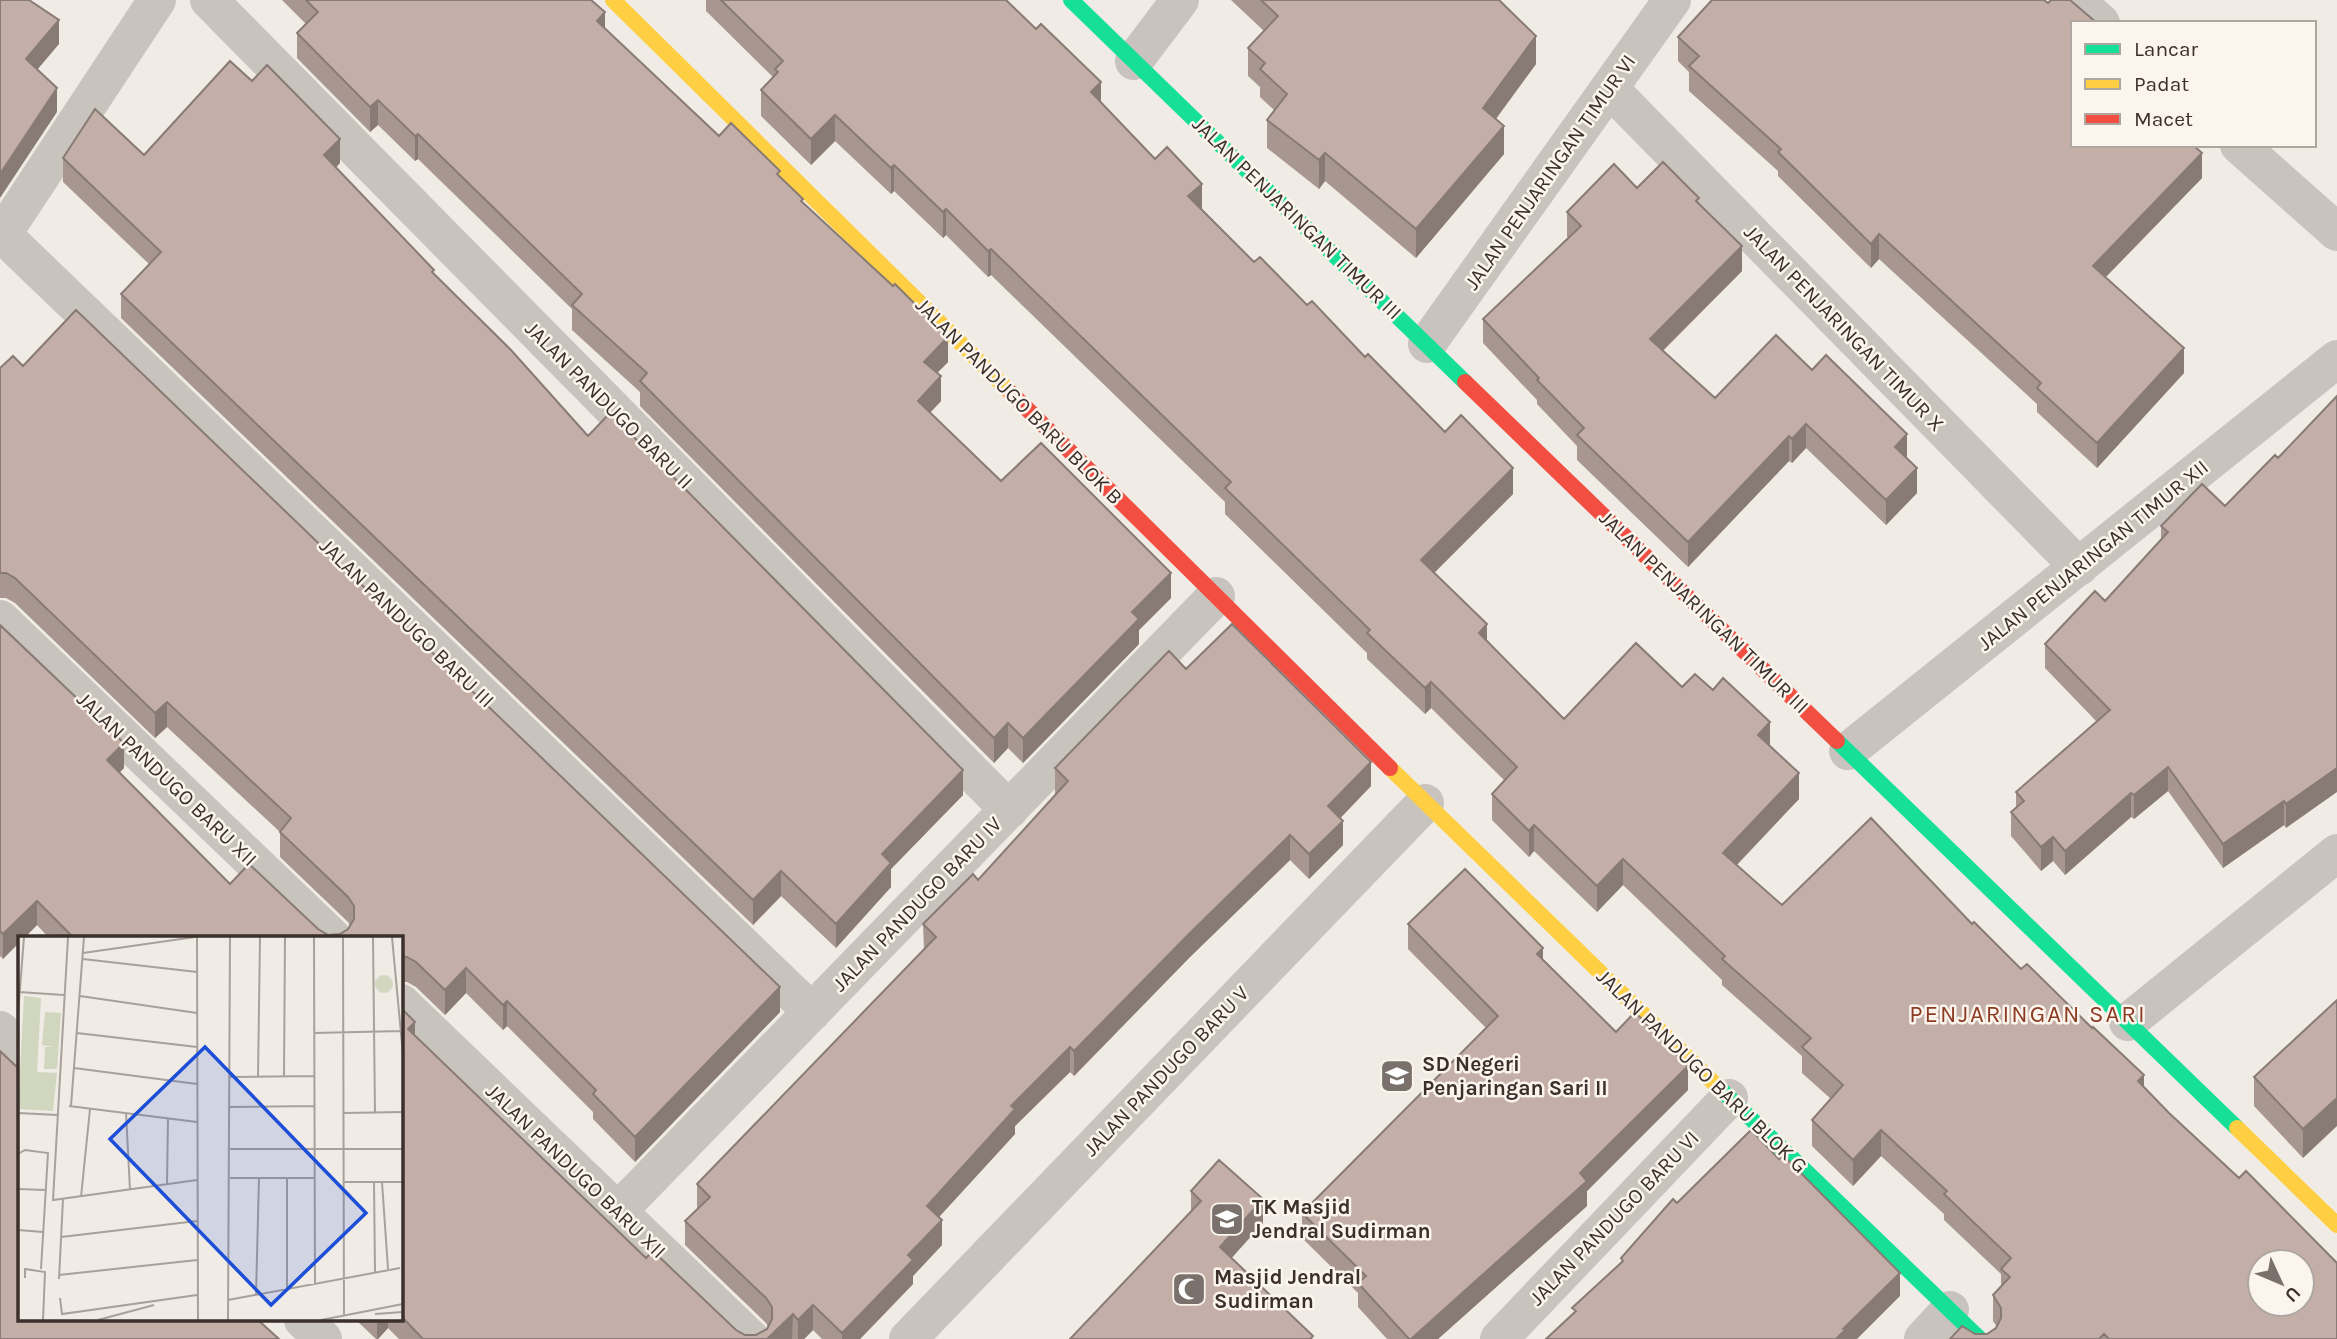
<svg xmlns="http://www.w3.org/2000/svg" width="2337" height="1339" font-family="Karla,sans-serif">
<rect width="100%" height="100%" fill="#f0ebe5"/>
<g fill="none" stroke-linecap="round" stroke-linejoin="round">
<!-- street -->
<path stroke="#c9c3be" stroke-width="38" d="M209 0 1009 810
M2075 0 2101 23
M1134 61 1180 0
M1609 88 2079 567
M2239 145 2337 232
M3 235 812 1012
M0 238 157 0
M1427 344 1672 0
M0 619 333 938
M1848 751 2337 359
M401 1003 751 1339
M2128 1022 2337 853
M0 1030 19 1048
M618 1211 1216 596
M303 1320 323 1339
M908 1339 1425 803
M1499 1339 1729 1098
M1923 1339 1950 1310"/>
<!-- fast -->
<path stroke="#16e098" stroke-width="16" d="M1071 0 1465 382
M1837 741 2237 1128
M1715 1084 1980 1339"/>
<!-- slow -->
<path stroke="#ffcf43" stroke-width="16" d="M613 0 1011 393
M1390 768 1715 1084
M2237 1128 2337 1225"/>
<!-- jam -->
<path stroke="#f24e42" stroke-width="16" d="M1465 382 1837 741
M1011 393 1390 768"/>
</g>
<!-- wall -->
<path fill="#a89690" d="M282 0H591L605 29 719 136 780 177 948 362 937 373 941 401 930 413 1001 481 1171 598 1139 630V644L1023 763 1008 748 994 763 640 406V392L572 330V309L418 159 415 161 378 125 370 132 297 58V33L306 24Z
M706 0H1006L1201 210 1254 262 1307 305 1513 494 1434 573 1487 641 1564 719 1682 687 1770 746 1799 799 1737 865 1782 905 1972 924 2021 969 2144 1088 2337 1339H1950L1975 1334H1987L1997 1327 1993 1321V1295L2001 1286V1274L1944 1220V1214L1881 1156 1853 1186 1812 1146V1120L1831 1099 1802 1073V1056L1722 985V980L1623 885 1597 912 1534 851 1529 857 1492 820V794L1505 781 1431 708 1425 714 1367 659V653L1225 514V502L991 275 988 277 946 235 943 238 894 191 891 194 835 141 811 165 761 116V90L773 77 706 11Z
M1231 0H1499L1536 64 1496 119 1504 154 1416 258 1325 181 1319 189 1267 148V120L1274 110 1260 97V87L1248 76V48L1264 31Z
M2073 23 2202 178 2106 277 2184 373 2097 468 2037 412V404L1879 259 1871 268 1778 176V171L1689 91V72L1678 61V37Z
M144 155 340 163 335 168 434 274 588 436 963 795 891 869V887L836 948 781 896 753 925 121 318V294L149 264 63 182V158Z
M1637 188 1699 203 1742 271 1663 351 1715 398 1776 335 1907 459 1917 493 1886 525 1806 448 1792 463 1789 461 1688 567 1577 460V446L1537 404V400L1483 343V319L1568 238 1567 236V212Z
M23 366 780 1012 635 1162 593 1119V1112L507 1026 503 1030 466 993 445 1015 416 987 407 982H401V938H49L37 925 24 938H19L3 959 0 956V625L124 768 119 773 230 884 328 935 340 934 348 929 350 926 348 922 280 857V832L167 727 155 738 15 603 6 598H0V368Z
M2337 396 2286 828 2284 825 2223 868 2168 791 2134 819 2131 817 2065 875 2053 861 2041 871 2011 836V812L2016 808V792L2097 722 2045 668V644L2105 601 2161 540V526L2225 506 2278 458Z
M1186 669 1371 786 1340 818 1343 845 1309 879 1290 860 1190 957 1074 1076 1070 1072 1015 1126V1134L939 1217 942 1245 913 1276V1284L860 1339H822L813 1330 804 1339H399L388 1328 378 1339H376L356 1320H401V1008L415 1036 646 1258 736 1330 745 1335H756L767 1329 768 1327 766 1323 685 1245V1221L697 1209V1184L924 950 923 924 978 880 1056 794 1055 793V768Z
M1408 924 1543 959 1616 1032 1688 1090 1587 1191V1206L1438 1339H1387L1358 1307V1293L1302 1238V1213L1486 1028 1408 949Z
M2337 1000 2303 1158 2254 1106V1077Z
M1191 1191 1263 1223 1231 1258 1313 1339H1070L1191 1212Z"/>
<!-- shaded-wall -->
<path fill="#887a75" d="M605 12V37L597 21Z
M59 20V44L26 83V59Z
M1536 36V64L1483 136V108Z
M1101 82V108L1091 92Z
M57 88V112L0 198V174Z
M378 100V125L370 132V107Z
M835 115V141L811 165V139Z
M1504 126V154L1416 258V229Z
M418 134V159L415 161V136Z
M340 139V163L324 180V155Z
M1325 153V181L1319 189V160Z
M2202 153V178L2093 290V266Z
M894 165V191L891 194V168Z
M1202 184V210L1188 196Z
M946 209V235L943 238V212Z
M1879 234V259L1871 268V244Z
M1742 246V271L1650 363V339Z
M991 249V275L988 277V251Z
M948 337V362L924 386V362Z
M2184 348V373L2097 468V443Z
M941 376V401L918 425V401Z
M1806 424V448L1792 463V439Z
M1907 434V459L1895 447Z
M1789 436V461L1688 567V542Z
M1513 468V494L1421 586V560Z
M1917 468V493L1886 525V500Z
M1171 573V598L1139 630V644L1023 763V738L1132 612Z
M1487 624V650L1479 633Z
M1431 682V708L1425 714V688Z
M167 702V727L155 738V713Z
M1770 722V748L1758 735Z
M1008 723V748L994 763V738Z
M124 743V768L107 785V760Z
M1371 762V786L1328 831V806Z
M2168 767V791L2134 819V795Z
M2337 768V792L2286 828V804Z
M963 770V795L891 869V887L836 948V924L882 854Z
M1799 773V799L1723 879V853Z
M2131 793V817L2065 875V851Z
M2284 801V825L2223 868V844Z
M1343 821V845L1309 879V854Z
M1534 825V851L1529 857V831Z
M1290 835V860L1190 957 1074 1076V1051L1190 933Z
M2053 837V861L2041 871V847Z
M1623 859V885L1597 912V886Z
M781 871V896L753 925V900Z
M37 901V925L24 938H19V943L3 959V934Z
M1543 948V973L1537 954Z
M466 968V993L445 1015V990Z
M780 987V1012L635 1162V1137Z
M507 1001V1026L503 1030V1005Z
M415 1022V1047L408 1029Z
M1070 1047V1072L1015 1126V1134L927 1230V1206L1011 1106Z
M1688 1066V1090L1587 1191V1206L1438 1339H1411Z
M2144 1075V1101L2138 1081Z
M2337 1098V1126L2303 1158V1129Z
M1881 1130V1156L1853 1186V1160Z
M1263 1199V1223L1220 1271V1247Z
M942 1220V1245L913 1276V1284L860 1339H842V1333L908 1255Z
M1900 1273V1296L1857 1339H1836L1843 1329Z
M813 1305V1330L804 1339H798V1320Z
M793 1314 792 1339H767Z
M377 1320H388V1328L378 1339H377Z"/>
<!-- building -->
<path fill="#c3afa7" stroke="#887a75" stroke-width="2" fill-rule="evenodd" d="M0 0H29L59 20 26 59 57 88 0 174Z
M306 0H591L605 12 597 21 719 136 731 123 780 171 777 174 803 199 801 201 893 286 895 284 948 337 924 362 941 376 918 401 1001 481 1041 443 1171 573 1132 612 1139 619 1023 738 1008 723 994 738 640 381 647 373 572 305 582 294 418 134 415 136 378 100 370 107 297 33 318 12Z
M721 0H1006L1036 29 1041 24 1101 82 1091 92 1155 159 1167 147 1202 184 1188 196 1254 262 1260 257 1307 305 1312 301 1365 357 1368 354 1445 432 1461 415 1513 468 1421 560 1487 624 1479 633 1564 719 1636 643 1682 687 1695 674 1713 690 1723 678 1770 722 1758 735 1799 773 1723 853 1782 905 1871 818 1972 924 1974 922 2021 969 2027 964 2092 1028 2093 1027 2144 1075 2138 1081 2169 1113 2239 1178 2246 1171 2337 1263V1339H2109L2104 1334 2099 1339H1950L1962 1326 1975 1334H1987L1996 1328 2001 1318V1308L1993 1295 2010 1277 2001 1269 2011 1258 1944 1194 1947 1191 1881 1130 1853 1160 1812 1120 1843 1085 1802 1047 1811 1038 1722 959 1725 956 1623 859 1597 886 1534 825 1529 831 1492 794 1517 767 1431 682 1425 688 1367 633 1370 630 1225 488 1231 482 991 249 988 251 946 209 943 212 894 165 891 168 835 115 811 139 761 90 778 72 775 69 783 61ZM2260 1262H2302V1304H2260Z
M1261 0H1499L1536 36 1483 108 1504 126 1416 229 1325 153 1319 160 1267 120 1287 94 1260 69 1265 63 1248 48 1278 16Z
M1712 0H2044L2048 3 2051 0H2070L2097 23H2073V145H2193L2202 153 2093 266 2184 348 2097 443 2037 388 2041 383 1879 234 1871 244 1778 152 1781 149 1689 66 1699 56 1678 37Z
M230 61 252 81 267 65 340 139 324 155 434 270 432 272 511 350 588 436 610 413 963 770 882 854 891 863 836 924 781 871 753 900 121 294 161 252 63 158 95 109 144 155Z
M1663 162 1699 198 1696 201 1742 246 1650 339 1715 398 1776 335 1812 370 1826 355 1907 434 1895 447 1917 468 1886 500 1806 424 1792 439 1789 436 1688 542 1577 435 1584 428 1537 380 1539 378 1483 319 1581 226 1567 212 1614 164 1637 188Z
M76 310 780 987 635 1137 593 1094 596 1090 507 1001 503 1005 466 968 445 990 416 962 407 957H401V938H74L37 901 3 934 0 931V625L124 743 107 760 230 884 249 864 318 929 328 935 340 934 348 929 354 919V906L348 897 280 832 291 818 167 702 155 713 15 578 6 573H0V368L13 356 23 366Z
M2337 396V768L2286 804 2284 801 2223 844 2168 767 2134 795 2131 793 2065 851 2053 837 2041 847 2011 812 2024 801 2016 792 2110 710 2045 644 2095 591 2105 601 2168 532 2161 526 2202 484 2225 506 2275 455 2278 458Z
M1232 624 1371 762 1328 806 1343 821 1309 854 1290 835 1190 933 1074 1051 1070 1047 1011 1106 1015 1109 927 1206 942 1220 908 1255 913 1260 842 1333 813 1305 798 1320 793 1314 767 1339H423L401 1316V1008L415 1022 408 1029 646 1258 653 1251 736 1330 745 1335H756L767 1329 772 1319V1307L766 1298 685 1221 710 1197 697 1184 936 937 923 924 973 874 978 880 1068 781 1055 768 1169 651 1186 669Z
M1465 869 1543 948 1537 954 1616 1032 1635 1012 1688 1066 1580 1173 1587 1181 1411 1339H1409L1358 1283 1366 1276 1302 1213 1498 1016 1408 924Z
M2337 1000V1098L2303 1129 2254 1077Z
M0 1051 19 1069V1320H258L279 1339H0Z
M1751 1130 1779 1159 1783 1155 1900 1273 1843 1329 1845 1330 1836 1339H1546L1576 1311 1572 1308 1623 1261 1621 1258 1673 1199 1677 1203Z
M1219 1160 1263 1199 1220 1247 1313 1336 1310 1339H1070L1201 1201 1191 1191Z"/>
<!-- icons -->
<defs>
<g id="school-square" transform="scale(1.75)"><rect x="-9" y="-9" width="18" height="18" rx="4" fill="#7a716c" stroke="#fbf5ee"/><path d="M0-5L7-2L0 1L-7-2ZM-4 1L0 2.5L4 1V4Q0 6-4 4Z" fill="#fff"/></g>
<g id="mosque-square" transform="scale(1.75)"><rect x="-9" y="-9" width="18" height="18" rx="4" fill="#7a716c" stroke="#fbf5ee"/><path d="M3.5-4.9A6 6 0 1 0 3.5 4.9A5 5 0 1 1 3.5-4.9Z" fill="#fff"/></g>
</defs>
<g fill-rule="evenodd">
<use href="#school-square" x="1397" y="1076"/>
<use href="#school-square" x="1227" y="1219"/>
<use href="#mosque-square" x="1189" y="1289"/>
</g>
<g text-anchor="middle" stroke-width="5" stroke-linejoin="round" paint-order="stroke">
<!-- street labels -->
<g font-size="21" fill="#3b302b" stroke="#fbf5ee">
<text transform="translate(1550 172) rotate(-55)" y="7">JALAN PENJARINGAN TIMUR VI</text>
<text transform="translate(1297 218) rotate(44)" y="7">JALAN PENJARINGAN TIMUR III</text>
<text transform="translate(1844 328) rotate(46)" y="7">JALAN PENJARINGAN TIMUR X</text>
<text transform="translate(1019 401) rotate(45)" y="7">JALAN PANDUGO BARU BLOK B</text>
<text transform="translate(609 405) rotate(45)" y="7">JALAN PANDUGO BARU II</text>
<text transform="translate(2093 555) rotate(-39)" y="7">JALAN PENJARINGAN TIMUR XII</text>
<text transform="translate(1704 612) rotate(44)" y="7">JALAN PENJARINGAN TIMUR III</text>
<text transform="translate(407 623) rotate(44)" y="7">JALAN PANDUGO BARU III</text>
<text transform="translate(167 779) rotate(44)" y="7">JALAN PANDUGO BARU XII</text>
<text transform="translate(917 904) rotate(-46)" y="7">JALAN PANDUGO BARU IV</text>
<text transform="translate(1166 1071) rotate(-46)" y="7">JALAN PANDUGO BARU V</text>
<text transform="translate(1702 1071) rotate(44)" y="7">JALAN PANDUGO BARU BLOK G</text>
<text transform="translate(576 1171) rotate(44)" y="7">JALAN PANDUGO BARU XII</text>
<text transform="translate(1614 1218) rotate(-46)" y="7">JALAN PANDUGO BARU VI</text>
</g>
<!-- poi labels -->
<g font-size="21" font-weight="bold" fill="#3b302b" stroke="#fbf5ee" text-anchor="start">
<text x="1422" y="1071">SD Negeri<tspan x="1422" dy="24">Penjaringan Sari II</tspan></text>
<text x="1252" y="1214">TK Masjid<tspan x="1252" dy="24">Jendral Sudirman</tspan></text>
<text x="1214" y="1284">Masjid Jendral<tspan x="1214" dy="24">Sudirman</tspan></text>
</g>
<!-- quarter labels -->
<g font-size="24" letter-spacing="2" fill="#8c3b22" stroke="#fbf5ee">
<text x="2028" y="1022">PENJARINGAN SARI</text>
</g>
</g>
<!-- overview -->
<g transform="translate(18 936)">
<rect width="385" height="385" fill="#f0ebe5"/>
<path d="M357 48a9 9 0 1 1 18 0a9 9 0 1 1-18 0ZM6 60 23 62 19 136 39 137 35 175 0 173ZM27 76 43 77 39 133H26L27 111H36L24 109Z" fill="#d1d6bf"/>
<path fill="none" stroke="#a8a09b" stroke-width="2" d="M50 1 35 264 179 244M179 1 180 384M296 1 297 348M325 1 326 379M355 1 357 177M374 1 385 119M65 17 177 1M65 23 179 36M1 56 46 59M62 60 179 77M0 78 6 1M59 97 179 111M296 97 383 95M56 132 179 148M240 140 242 1M266 140 267 1M212 141 296 140M51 170 179 186M53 170 66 1M212 171 296 170M0 177 40 179M108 177 112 254M326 177 385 176M212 213H385M0 218 7 214 30 217 23 333M212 242H297M269 242V353M326 246H385M356 246 357 336M364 246 370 333M149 249 150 182M0 253 28 254M63 261 72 173M0 294 25 296M43 301 179 285M41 339 179 324M7 342V333L27 336 25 384M41 343 45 263M238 359 241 242M42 362 44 378 179 359M210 364 382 332M357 378 385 376M80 384 136 369M210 384 212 1M303 384 385 368"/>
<path fill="#1d4ed8" fill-opacity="0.15" stroke="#1d4ed8" stroke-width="3.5" d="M187 111 348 277 253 369 92 203Z"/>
<rect width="385" height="385" fill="none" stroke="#3b302b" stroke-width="3.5"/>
</g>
<!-- legend -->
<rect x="2071" y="21" width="245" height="126" fill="#fbf5ee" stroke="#aea6a0" stroke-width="2"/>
<rect x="2085" y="44" width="35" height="10" fill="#16e098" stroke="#aea6a0" stroke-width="2"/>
<text x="2134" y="56" font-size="21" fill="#3b302b">Lancar</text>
<rect x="2085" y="79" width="35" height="10" fill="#ffcf43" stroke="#aea6a0" stroke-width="2"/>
<text x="2134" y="91" font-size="21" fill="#3b302b">Padat</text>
<rect x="2085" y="114" width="35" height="10" fill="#f24e42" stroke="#aea6a0" stroke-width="2"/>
<text x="2134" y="126" font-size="21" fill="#3b302b">Macet</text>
<!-- north arrow -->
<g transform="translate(2281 1283) rotate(134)"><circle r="33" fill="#fbf5ee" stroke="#aea6a0" stroke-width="2"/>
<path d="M0-5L12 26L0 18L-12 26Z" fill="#7a716c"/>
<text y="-10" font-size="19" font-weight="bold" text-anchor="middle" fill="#3b302b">U</text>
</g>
</svg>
